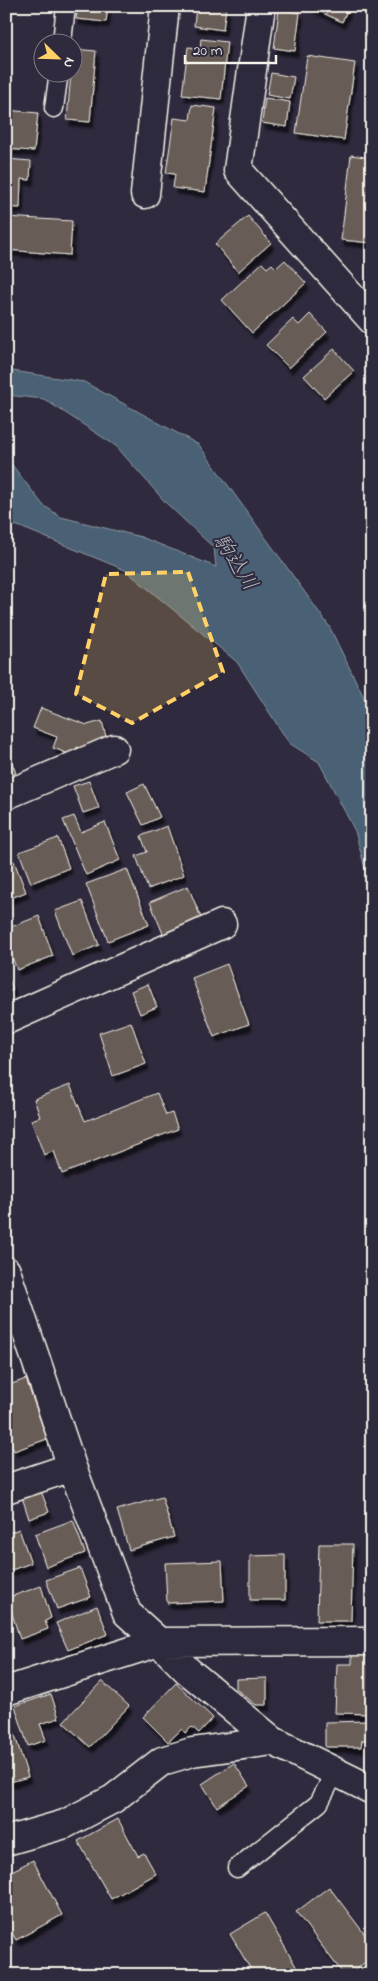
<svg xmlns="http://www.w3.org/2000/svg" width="378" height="1981" font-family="'Indie Flower','Klee One',sans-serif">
<defs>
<filter id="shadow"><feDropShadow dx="3" dy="5.5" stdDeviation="1" flood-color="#0009"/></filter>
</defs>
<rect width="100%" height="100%" fill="#2f2a3d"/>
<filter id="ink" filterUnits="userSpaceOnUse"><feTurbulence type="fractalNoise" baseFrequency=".02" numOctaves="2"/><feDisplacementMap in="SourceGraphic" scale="10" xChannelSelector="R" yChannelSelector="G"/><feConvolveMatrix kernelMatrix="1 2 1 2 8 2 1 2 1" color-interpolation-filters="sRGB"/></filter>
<g filter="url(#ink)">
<!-- water -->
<path fill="#496074" stroke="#8d9aa2" d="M6 370 84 382 199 445 329 626 372 714V894L355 831 319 762 289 743 237 662 125 570 18 526 6 525V457L43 505 61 517 141 537 216 567 214 548 166 503 116 446 44 399 6 395Z"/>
<!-- building -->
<path fill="#675b57" stroke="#f4f1e8" filter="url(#shadow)" d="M78 6H108L106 22 76 19Z
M196 6 226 8 223 30 194 26Z
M308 6H349L342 22Z
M279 10 300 13 295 51 274 48Z
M201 39 227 42 221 99 182 95 188 47 200 48Z
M73 49 96 51 90 122 67 120Z
M307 56 355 63 344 140 296 133Z
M271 73 294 77 290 99 267 95Z
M265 98 290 102 287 127 262 123Z
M192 105 216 108 205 192 173 188 175 174 166 173 174 118 190 120Z
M6 110 38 113 34 151 6 149Z
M351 155 372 158V243L341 240Z
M6 159 31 161 30 180 21 179 20 208 6 207Z
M248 216 271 243 238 272 215 244Z
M6 217 72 221 70 255 6 250Z
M285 260 306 283 252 333 222 300 262 263 267 268 272 264 276 268Z
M310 314 327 332 289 368 266 345 293 319 299 325Z
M334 349 354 371 324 398 304 376Z
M41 708 87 725 102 721 108 745 85 750 77 747 74 756 53 748 57 737 33 728Z
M6 748 16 773 6 777Z
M89 781 99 808 83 813 73 786Z
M144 784 160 817 143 825 127 792Z
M74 816 81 832 105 822 120 860 86 875 63 820Z
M167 826 184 875 148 889 136 856 147 852 141 836Z
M58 838 69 868 31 883 19 852Z
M14 861 26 892 6 900V864Z
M127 869 149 925 108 941 86 884Z
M188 886 202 920 164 936 150 902Z
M82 901 99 945 72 956 55 911Z
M39 916 53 956 17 970 6 942V929Z
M227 964 249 1024 214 1037 192 978Z
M6 971 13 990 6 993Z
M148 984 157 1007 140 1014 131 991Z
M131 1022 146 1064 113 1076 99 1033Z
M70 1085 85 1121 157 1093 166 1115 172 1113 178 1129 62 1174 54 1151 44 1155 31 1120 40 1117 34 1099Z
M26 1379 47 1439 14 1451 6 1429V1386Z
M41 1491 49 1512 29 1519 22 1497Z
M162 1497 174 1537 129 1550 117 1510Z
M73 1520 85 1553 46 1567 35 1534Z
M19 1529 31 1563 6 1572V1534Z
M319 1544H353L351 1621H317Z
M285 1555V1600H250V1556Z
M222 1561 224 1601 167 1603 165 1563Z
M80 1568 91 1597 57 1609 46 1580Z
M41 1586 51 1618 45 1621 48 1629 20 1639 7 1598Z
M97 1606 108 1634 68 1650 56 1623Z
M6 1626 10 1640 6 1641Z
M352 1653 372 1654V1714L335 1713 337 1664H352Z
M267 1678V1705H256L236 1689V1679Z
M102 1681 129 1706 90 1747 63 1722Z
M176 1683 213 1718 199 1733 192 1727 185 1733 182 1729 168 1742 143 1717Z
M51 1694 59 1718 40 1724 46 1740 28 1746 15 1706Z
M6 1713H8L28 1777 6 1783Z
M372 1721V1740H362L361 1747H325V1722Z
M234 1763 249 1786 217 1807 202 1784Z
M118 1819 138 1856 144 1853 156 1874 111 1899 78 1841Z
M33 1860 62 1915 16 1940 6 1922V1896L11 1893 6 1884V1874Z
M329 1887 372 1944V1957L349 1975H344L296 1912Z
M265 1913 301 1975H254L230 1934Z
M222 1966 227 1975H207Z"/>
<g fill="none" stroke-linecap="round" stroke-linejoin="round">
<!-- service casing -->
<g stroke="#f4f1e8" stroke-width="21">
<path id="service" d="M62 42 66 6
M54 108 59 72
M237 1868 319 1803 335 1772"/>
</g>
<!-- minor casing -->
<g stroke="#f4f1e8" stroke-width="31">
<path id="minor" d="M261 6 238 170 372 320
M145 194 165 6
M6 795 114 749
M6 1020 222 924
M6 1271 72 1467 127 1613 159 1642 188 1671 273 1741 372 1790
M6 1489 72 1467
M6 1691 159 1642 372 1641
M6 1841 65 1824 113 1799 162 1761 192 1752 273 1741"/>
</g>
<!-- service -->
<use href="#service" stroke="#2f2a3d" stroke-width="18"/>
<!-- minor -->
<use href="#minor" stroke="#2f2a3d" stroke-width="28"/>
</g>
</g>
<!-- marked area -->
<path fill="#ffd166" fill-opacity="0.2" stroke="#ffd166" stroke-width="4" stroke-dasharray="10 6" stroke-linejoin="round" d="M188 572 223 672 132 723 76 694 106 574Z"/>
<g text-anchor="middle" stroke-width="4" stroke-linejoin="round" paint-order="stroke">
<!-- water labels -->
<g font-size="21" font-style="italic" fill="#b0b7ba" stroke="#2f2a3d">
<text transform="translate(236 562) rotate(57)" y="7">駒込川</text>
</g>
</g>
<!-- margin -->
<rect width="378" height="1981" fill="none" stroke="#2f2a3d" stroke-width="25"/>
<rect x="12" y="12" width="353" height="1956" fill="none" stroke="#f4f1e8" stroke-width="2" filter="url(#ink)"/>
<!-- north arrow -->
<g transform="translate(58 58) rotate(113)"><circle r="24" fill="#2f2a3d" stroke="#7e7a81"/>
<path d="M0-4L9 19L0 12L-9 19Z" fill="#ffd166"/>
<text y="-8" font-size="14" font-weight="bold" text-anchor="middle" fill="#f4f1e8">N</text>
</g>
<!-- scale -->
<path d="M185 55v8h91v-8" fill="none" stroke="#f4f1e8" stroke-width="2.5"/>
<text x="193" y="55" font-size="15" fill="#f4f1e8" stroke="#2f2a3d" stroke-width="4" paint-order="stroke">20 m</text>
</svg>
